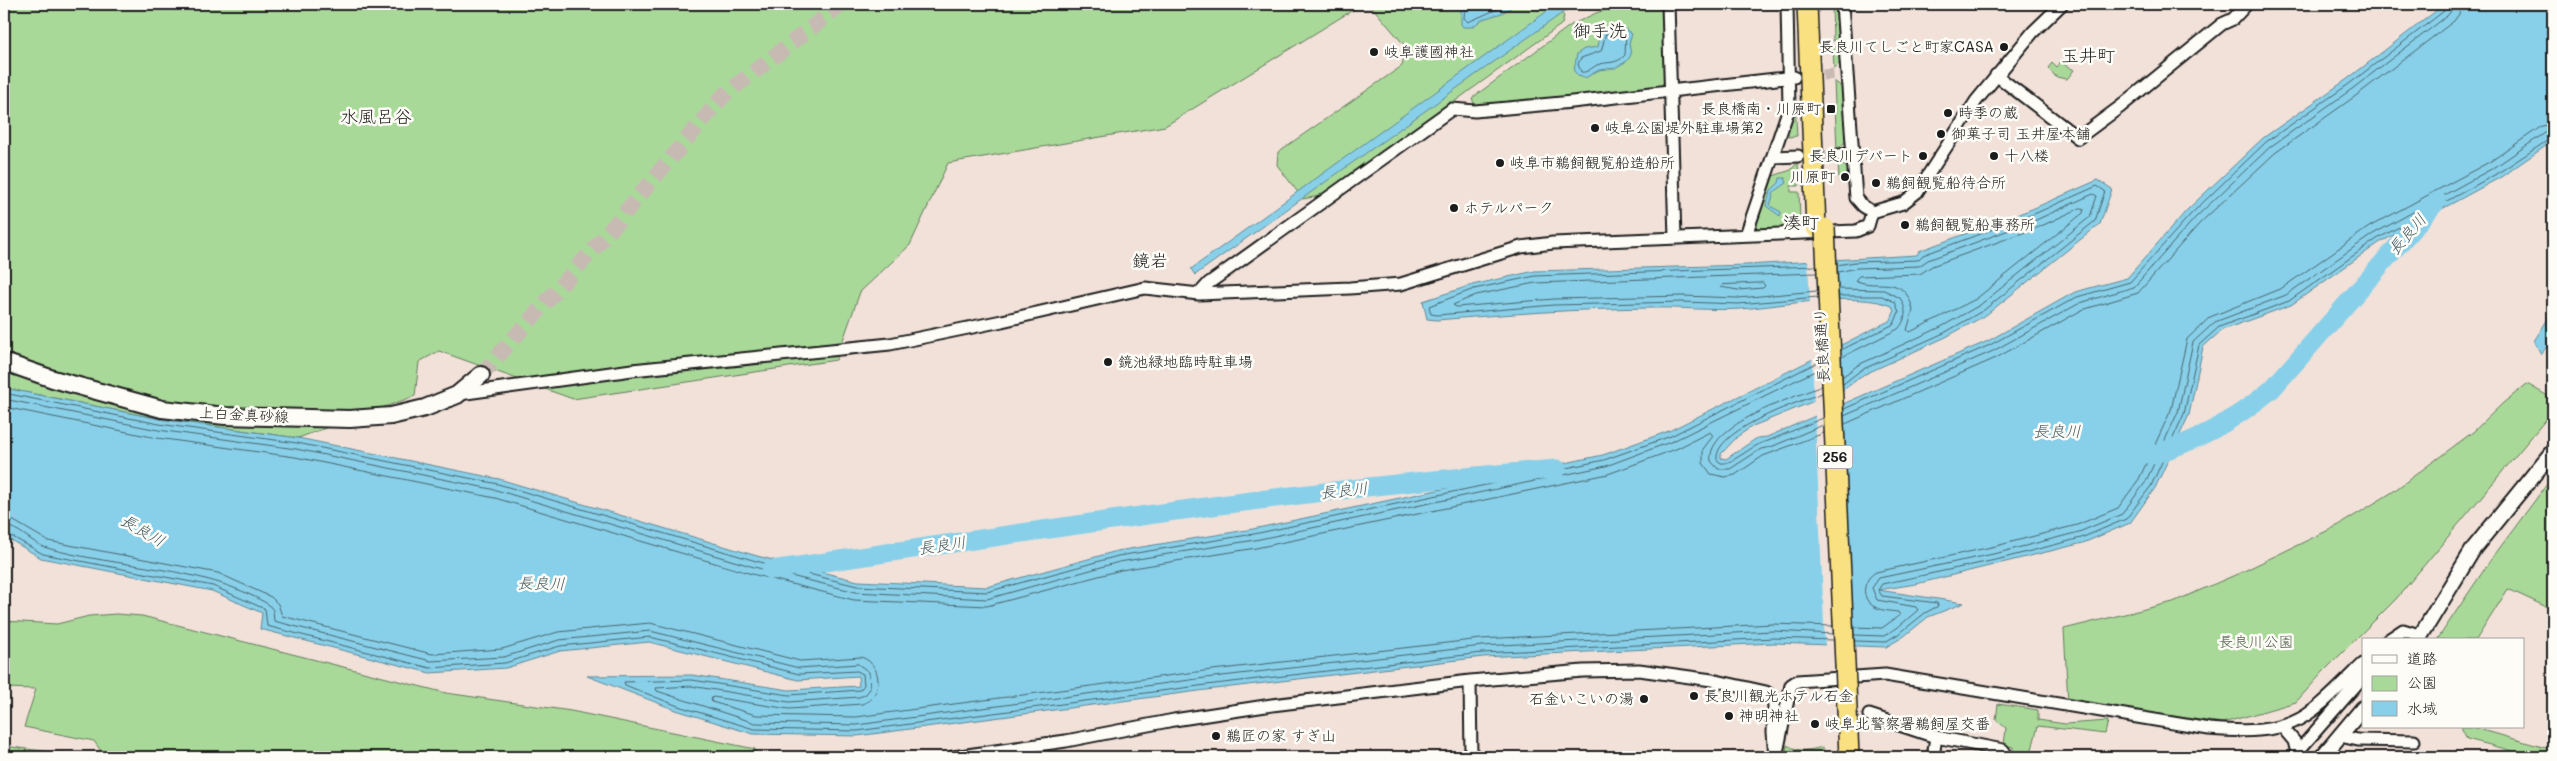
<svg xmlns="http://www.w3.org/2000/svg" width="2557" height="761" font-family="Mali,'Klee One',sans-serif">
<rect width="100%" height="100%" fill="#f2e1d9"/>
<filter id="ink" filterUnits="userSpaceOnUse"><feTurbulence type="fractalNoise" baseFrequency=".02" numOctaves="2"/><feDisplacementMap in="SourceGraphic" scale="10" xChannelSelector="R" yChannelSelector="G"/><feConvolveMatrix kernelMatrix="1 2 1 2 8 2 1 2 1" color-interpolation-filters="sRGB"/></filter>
<g filter="url(#ink)">
<!-- green -->
<path fill="#a9d999" stroke="#627a5a" d="M4 4H1554L1564 16 1562 24 1325 195 1303 199 1277 165 1278 152 1402 66 1406 47 1372 7 1356 8 1165 126 948 163 910 245 860 292 836 360 573 399 439 351 419 362 415 396 298 438 160 419 4 388Z
M1624 4H1661L1665 81 1659 87 1475 106 1472 98 1571 25 1596 13Z
M1832 4H1835L1838 40 1833 41Z
M1833 47H1838L1840 63 1834 69Z
M2060 62 2074 70 2067 79 2056 77 2048 68 2052 63 2056 67Z
M1834 81 1842 87 1846 141 1837 150Z
M1795 103 1797 136 1788 137V136Z
M1838 161 1848 169 1849 181H1839Z
M1798 162 1799 186H1791V192H1799L1800 220H1792V229L1760 231 1755 225 1773 176 1791 170Z
M2527 384 2553 399V411L2396 599 2324 671 2296 702 2223 723 2068 702 2064 629 2173 602 2242 572 2339 525 2391 493 2473 432 2503 403Z
M2553 476V610L2508 589 2476 640H2437L2490 561Z
M116 614 142 616 446 693 571 711 755 749 756 756 105 757 94 741 24 727 36 689 4 688V621L57 624 89 616Z
M1998 704 2038 710V720L2065 724 2108 721 2105 734 2038 726 2030 757 2013 754V747L2004 745 2006 728 1996 720Z
M2461 727H2472L2553 750V757H2536L2467 739Z
M1787 745C1800 753 1809 750 1823 747L1824 757H1785Z
M4 746 66 754 71 757H4Z"/>
<!-- water -->
<path fill="#88d0e9" stroke="#5d8897" d="M1461 4H1517L1502 13 1483 19 1472 27H1463L1461 24Z
M1557 4H1575L1195 275 1191 269Z
M2445 4H2553V141L2501 177 2379 243 2291 305 2222 330 2203 347 2189 415 2155 488 2130 523 2083 543 1916 584 1878 590 1964 603 1928 617 1903 637 1886 647 1774 643 1483 657 1206 690 857 736 753 734 676 710 587 676 692 675 789 690 859 686 858 676 798 680 649 642 560 651 506 668 430 673 260 629 262 613 212 591 41 558 4 536V388L160 419 298 438 499 479 757 556 858 581 987 587 1117 551 1253 529 1603 455 1669 431 1891 320 1894 312 1892 306C1857 291 1780 306 1741 309 1711 311 1680 307 1650 308 1578 309 1508 314 1437 320L1427 319 1423 301 1472 285 1535 271 1747 265 1917 255 1919 251 2032 209 2098 180 2112 189 2100 224 1986 315 1946 337 1863 375 1846 388 1753 426 1738 436 1721 454V458L1726 459 1757 438 1767 437 1988 341 2075 292 2127 278 2187 210 2263 138 2346 80Z
M1610 27 1612 29H1625L1632 34 1629 43 1631 55 1627 61 1615 68 1599 70 1585 78 1578 76 1574 71 1577 54 1584 49 1598 47 1600 33Z
M1780 178H1785L1787 183 1774 192 1770 206 1781 212 1780 216 1766 206 1771 190 1779 183Z
M2553 311V339L2541 354 2534 341Z"/>
<!-- pier -->
<path fill="#f2e1d9" d="M1837 258 1839 303 1810 306 1808 259Z
M1841 342 1843 392 1814 404 1812 357Z
M1843 402 1854 648 1825 647 1815 414Z"/>
<g fill="none" stroke-linecap="round" stroke-linejoin="round">
<!-- shore -->
<path stroke="#47646e" stroke-width="1" d="M1465 4 1464 18 1468 22 1509 4
M1606 34H1626L1625 55C1617 65 1607 61 1597 65 1591 68 1588 73 1581 72L1578 64 1581 58 1601 51Z
M2081 208 2084 209 2083 213 1976 299 1910 332 1907 330 1913 310C1904 271 1876 291 1855 280L1859 276 1920 274 1932 266 2039 227Z
M1837 265 1855 262 1918 260 1923 255 2034 214 2097 186 2105 191 2095 221 1984 310 1944 333 1861 370 1843 384
M1816 266 1535 276 1474 289 1429 306 1431 314 1437 315 1554 305 1683 302 1738 304 1818 297
M1838 272 1857 268 1919 266 1928 260 2036 220 2093 194 2097 196 2090 217 1980 305 1941 327 1858 365 1842 377
M1816 273 1535 283 1476 295 1453 305 1456 307 1554 299 1683 296 1738 298 1817 291
M1763 283 1765 286 1763 288 1738 290 1720 287 1722 285Z
M1838 289 1884 290 1900 298C1907 309 1907 319 1898 329L1842 357
M1839 296H1882L1895 302 1899 312 1894 324 1841 350
M1822 386C1795 397 1705 425 1711 461L1718 469H1730L1761 449 1771 447 1823 425
M4 393 159 424 297 443 498 484 756 561 857 586 987 592 1118 556 1254 534 1604 460 1671 436 1820 361
M1822 393C1799 402 1713 430 1717 460L1721 463C1733 465 1752 444 1768 441L1823 418
M4 399 158 430 296 449 496 490 754 567 856 592 987 599 1119 562 1255 540 1606 466 1673 441 1821 368
M4 407 157 438 295 457 495 498 752 574 854 600 987 606 1121 570 1256 548 1608 474 1676 449 1710 432 1713 436 1703 449V463L1711 474 1725 477 1735 475 1763 456 1824 433
M1844 409 1990 345 2077 297 2130 282 2191 214 2266 142 2349 84 2444 11 2447 4
M1844 416 1993 351 2080 303 2134 287 2195 218 2270 147 2352 89 2447 16 2452 10 2454 4
M1845 424 1996 358 2082 310 2138 293 2200 223 2275 153 2357 95 2454 21 2459 14 2461 4
M4 518 14 521 48 541 218 573 271 597 278 604 282 616 432 654 502 649 558 632 650 623 800 661 861 657C883 664 884 697 862 704L789 709 713 697 711 699 712 702 756 715 856 717 1204 671 1481 639 1773 624 1833 626
M4 526C20 527 32 544 47 548 121 569 201 565 268 604L273 610 274 621 431 661 504 657 559 640 650 631 799 668 858 664 869 672 870 689 865 695 859 697 789 702 691 686 656 688 657 691 755 723 857 725 1205 678 1482 646 1773 631 1833 634
M4 532 43 554 213 586 265 609 267 626 430 668 505 663 560 646 650 637 799 674 857 671 863 674 864 685 860 690 789 695 692 680 624 682 625 685 678 706 754 729 857 731 1206 685 1482 653 1774 638 1833 640
M1854 627 1882 628 1900 615 1898 612C1891 611 1882 611 1875 607 1859 599 1863 579 1876 572L1996 546 2077 525 2118 508 2139 479 2171 410 2187 339 2210 317 2282 288 2369 227 2491 161 2542 126 2553 124
M1854 635 1884 636 1897 628 1918 610 1916 607 1877 600 1872 588 1879 578 1998 553 2079 532 2122 514 2145 483 2178 412 2193 342 2215 322 2286 295 2373 234 2495 167 2545 133 2553 131
M1855 641 1885 642 1900 633 1925 613 1938 606 1937 603 1882 596 1878 590 1882 584 2000 559 2081 538 2126 519 2151 486 2184 414 2199 345 2219 327 2289 301 2377 239 2498 173 2553 137"/>
<!-- river -->
<path stroke="#88d0e9" stroke-width="19" d="M2151 455C2197 442 2235 420 2272 389L2437 201
M771 570C1032 532 1293 489 1557 469"/>
<!-- minor-tunnel -->
<path stroke="#c7bab3" stroke-width="11" stroke-dasharray="11 5.5" stroke-linecap="butt" d="M1806 76 1836 74
M1807 156 1838 155"/>
<!-- secondary-tunnel -->
<path stroke="#c7bab3" stroke-width="16" stroke-dasharray="16 8" stroke-linecap="butt" d="M481 375 607 234 724 95 842 4"/>
<!-- minor casing -->
<g stroke="#1c1c1c" stroke-width="15">
<path id="minor" d="M1668 4 1675 238
M1842 4 1856 198 1863 206 1872 212 1903 203 1917 192 1976 101 2033 32 2062 4
M1996 75 2078 138 2120 107 2222 24 2233 19 2247 4
M1838 155 1852 154
M1774 157 1798 156
M1746 235 1789 108 1787 4
M1199 294 1209 283 1452 109 1475 111 1572 102 1794 77
M459 394 632 370 890 344 1002 321 1145 288 1199 294 1350 288 1401 284 1521 247 1553 243 1856 231 1868 226 1872 212
M2388 640 2403 630 2422 636
M1470 681 1471 757
M1869 715 1936 737 2003 750 2008 757
M2283 728 2294 741 2297 753
M2340 736 2358 740 2414 741
M1778 748 1791 685 1797 681 1885 675 2209 729C2295 736 2304 722 2363 664
M953 757 1066 741 1174 720 1272 705 1470 681 1583 671 1639 670 1712 680 1766 692 1773 698 1774 707 1773 732 1775 757
M1933 757 1936 737
M2293 757 2363 677"/>
</g>
<!-- tertiary casing -->
<g stroke="#1c1c1c" stroke-width="18">
<path id="tertiary" d="M2418 640 2474 548 2553 451
M2322 757 2363 708"/>
</g>
<!-- secondary casing -->
<g stroke="#1c1c1c" stroke-width="20">
<path id="secondary" d="M4 362 53 379 162 409 225 416 350 419 391 416 425 408 457 395 481 375"/>
</g>
<!-- trunk casing -->
<g stroke="#1c1c1c" stroke-width="22">
<path id="trunk" d="M1807 4 1816 228
M1846 685 1849 757"/>
</g>
<!-- minor -->
<use href="#minor" stroke="#fdfcf7" stroke-width="11"/>
<!-- tertiary -->
<use href="#tertiary" stroke="#fdfcf7" stroke-width="14"/>
<!-- secondary -->
<use href="#secondary" stroke="#fdfcf7" stroke-width="16"/>
<!-- trunk -->
<use href="#trunk" stroke="#f9e181" stroke-width="19"/>
<!-- trunk-bridge casing -->
<g stroke="#1c1c1c" stroke-width="22" stroke-linecap="butt">
<path id="trunk-bridge" d="M1825 228 1846 685"/>
</g>
<!-- trunk-bridge -->
<use href="#trunk-bridge" stroke="#f9e181" stroke-width="19"/>
</g>
</g>
<!-- markers -->
<g fill="#1c1c1c" stroke="#fdfcf7" stroke-width="2">
<circle cx="2004" cy="47" r="5"/>
<circle cx="1374" cy="52" r="5"/>
<rect x="1826" y="104" width="10" height="10" rx="2.5"/>
<circle cx="1948" cy="113" r="5"/>
<circle cx="1595" cy="128" r="5"/>
<circle cx="1941" cy="134" r="5"/>
<circle cx="1923" cy="156" r="5"/>
<circle cx="1994" cy="156" r="5"/>
<circle cx="1500" cy="163" r="5"/>
<circle cx="1845" cy="177" r="5"/>
<circle cx="1876" cy="183" r="5"/>
<circle cx="1454" cy="208" r="5"/>
<circle cx="1905" cy="225" r="5"/>
<circle cx="1108" cy="362" r="5"/>
<circle cx="1694" cy="696" r="5"/>
<circle cx="1644" cy="699" r="5"/>
<circle cx="1729" cy="716" r="5"/>
<circle cx="1815" cy="724" r="5"/>
<circle cx="1216" cy="736" r="5"/>
</g>
<g text-anchor="middle" stroke-width="5" stroke-linejoin="round" paint-order="stroke">
<!-- shield labels -->
<rect fill="#fdfcf7" stroke="#605f5e" stroke-width="1" x="1817.5" y="445.5" width="35" height="23" rx="4"/>
<g font-size="14" font-weight="bold" fill="#1c1c1c">
<text x="1835" y="462">256</text>
</g>
<!-- poi labels -->
<g font-size="15" fill="#1c1c1c" stroke="#fdfcf7" text-anchor="start">
<text x="1994" y="52" text-anchor="end">長良川てしごと町家CASA</text>
<text x="1384" y="57">岐阜護國神社</text>
<text x="1821" y="114" text-anchor="end">長良橋南・川原町</text>
<text x="1958" y="118">時季の蔵</text>
<text x="1605" y="133">岐阜公園堤外駐車場第2</text>
<text x="1951" y="139">御菓子司 玉井屋本舗</text>
<text x="1913" y="161" text-anchor="end">長良川デパート</text>
<text x="2004" y="161">十八楼</text>
<text x="1510" y="168">岐阜市鵜飼観覧船造船所</text>
<text x="1835" y="182" text-anchor="end">川原町</text>
<text x="1886" y="188">鵜飼観覧船待合所</text>
<text x="1464" y="213">ホテルパーク</text>
<text x="1915" y="230">鵜飼観覧船事務所</text>
<text x="1118" y="367">鏡池緑地臨時駐車場</text>
<text x="1704" y="701">長良川観光ホテル石金</text>
<text x="1634" y="704" text-anchor="end">石金いこいの湯</text>
<text x="1739" y="721">神明神社</text>
<text x="1825" y="729">岐阜北警察署鵜飼屋交番</text>
<text x="1226" y="741">鵜匠の家 すぎ山</text>
</g>
<!-- street labels -->
<g font-size="15" fill="#1c1c1c" stroke="#fdfcf7">
<text transform="translate(1822 345) rotate(-93)" y="5">長良橋通り</text>
<text transform="translate(244 415) rotate(3)" y="5">上白金真砂線</text>
</g>
<!-- park labels -->
<g font-size="15" fill="#4d5e48" stroke="#fdfcf7">
<text x="2256" y="647">長良川公園</text>
</g>
<!-- water labels -->
<g font-size="16" font-style="italic" fill="#425b64" stroke="#fdfcf7">
<text transform="translate(2407 234) rotate(-49)" y="6">長良川</text>
<text x="2057" y="437">長良川</text>
<text transform="translate(1344 490) rotate(-6)" y="6">長良川</text>
<text transform="translate(143 530) rotate(30)" y="6">長良川</text>
<text transform="translate(942 545) rotate(-8)" y="6">長良川</text>
<text transform="translate(541 583) rotate(1)" y="6">長良川</text>
</g>
<!-- quarter labels -->
<g font-size="18" fill="#1c1c1c" stroke="#fdfcf7">
<text x="1600" y="37">御手洗</text>
<text x="2088" y="62">玉井町</text>
<text x="376" y="123">水風呂谷</text>
<text x="1801" y="229">湊町</text>
<text x="1150" y="267">鏡岩</text>
</g>
</g>
<!-- margin -->
<rect width="2557" height="761" fill="none" stroke="#fdfcf7" stroke-width="20"/>
<rect x="10" y="10" width="2537" height="741" fill="none" stroke="#1c1c1c" stroke-width="2" filter="url(#ink)"/>
<!-- legend -->
<rect x="2362" y="638" width="162" height="90" fill="#fdfcf7" stroke="#a3a29f"/>
<rect x="2372" y="655" width="25" height="8" fill="#fdfcf7" stroke="#a3a29f"/>
<text x="2407" y="664" font-size="15" fill="#1c1c1c">道路</text>
<rect x="2372" y="676" width="25" height="15" fill="#a9d999" stroke="#a3a29f"/>
<text x="2407" y="688" font-size="15" fill="#1c1c1c">公園</text>
<rect x="2372" y="701" width="25" height="15" fill="#88d0e9" stroke="#a3a29f"/>
<text x="2407" y="714" font-size="15" fill="#1c1c1c">水域</text>
</svg>
